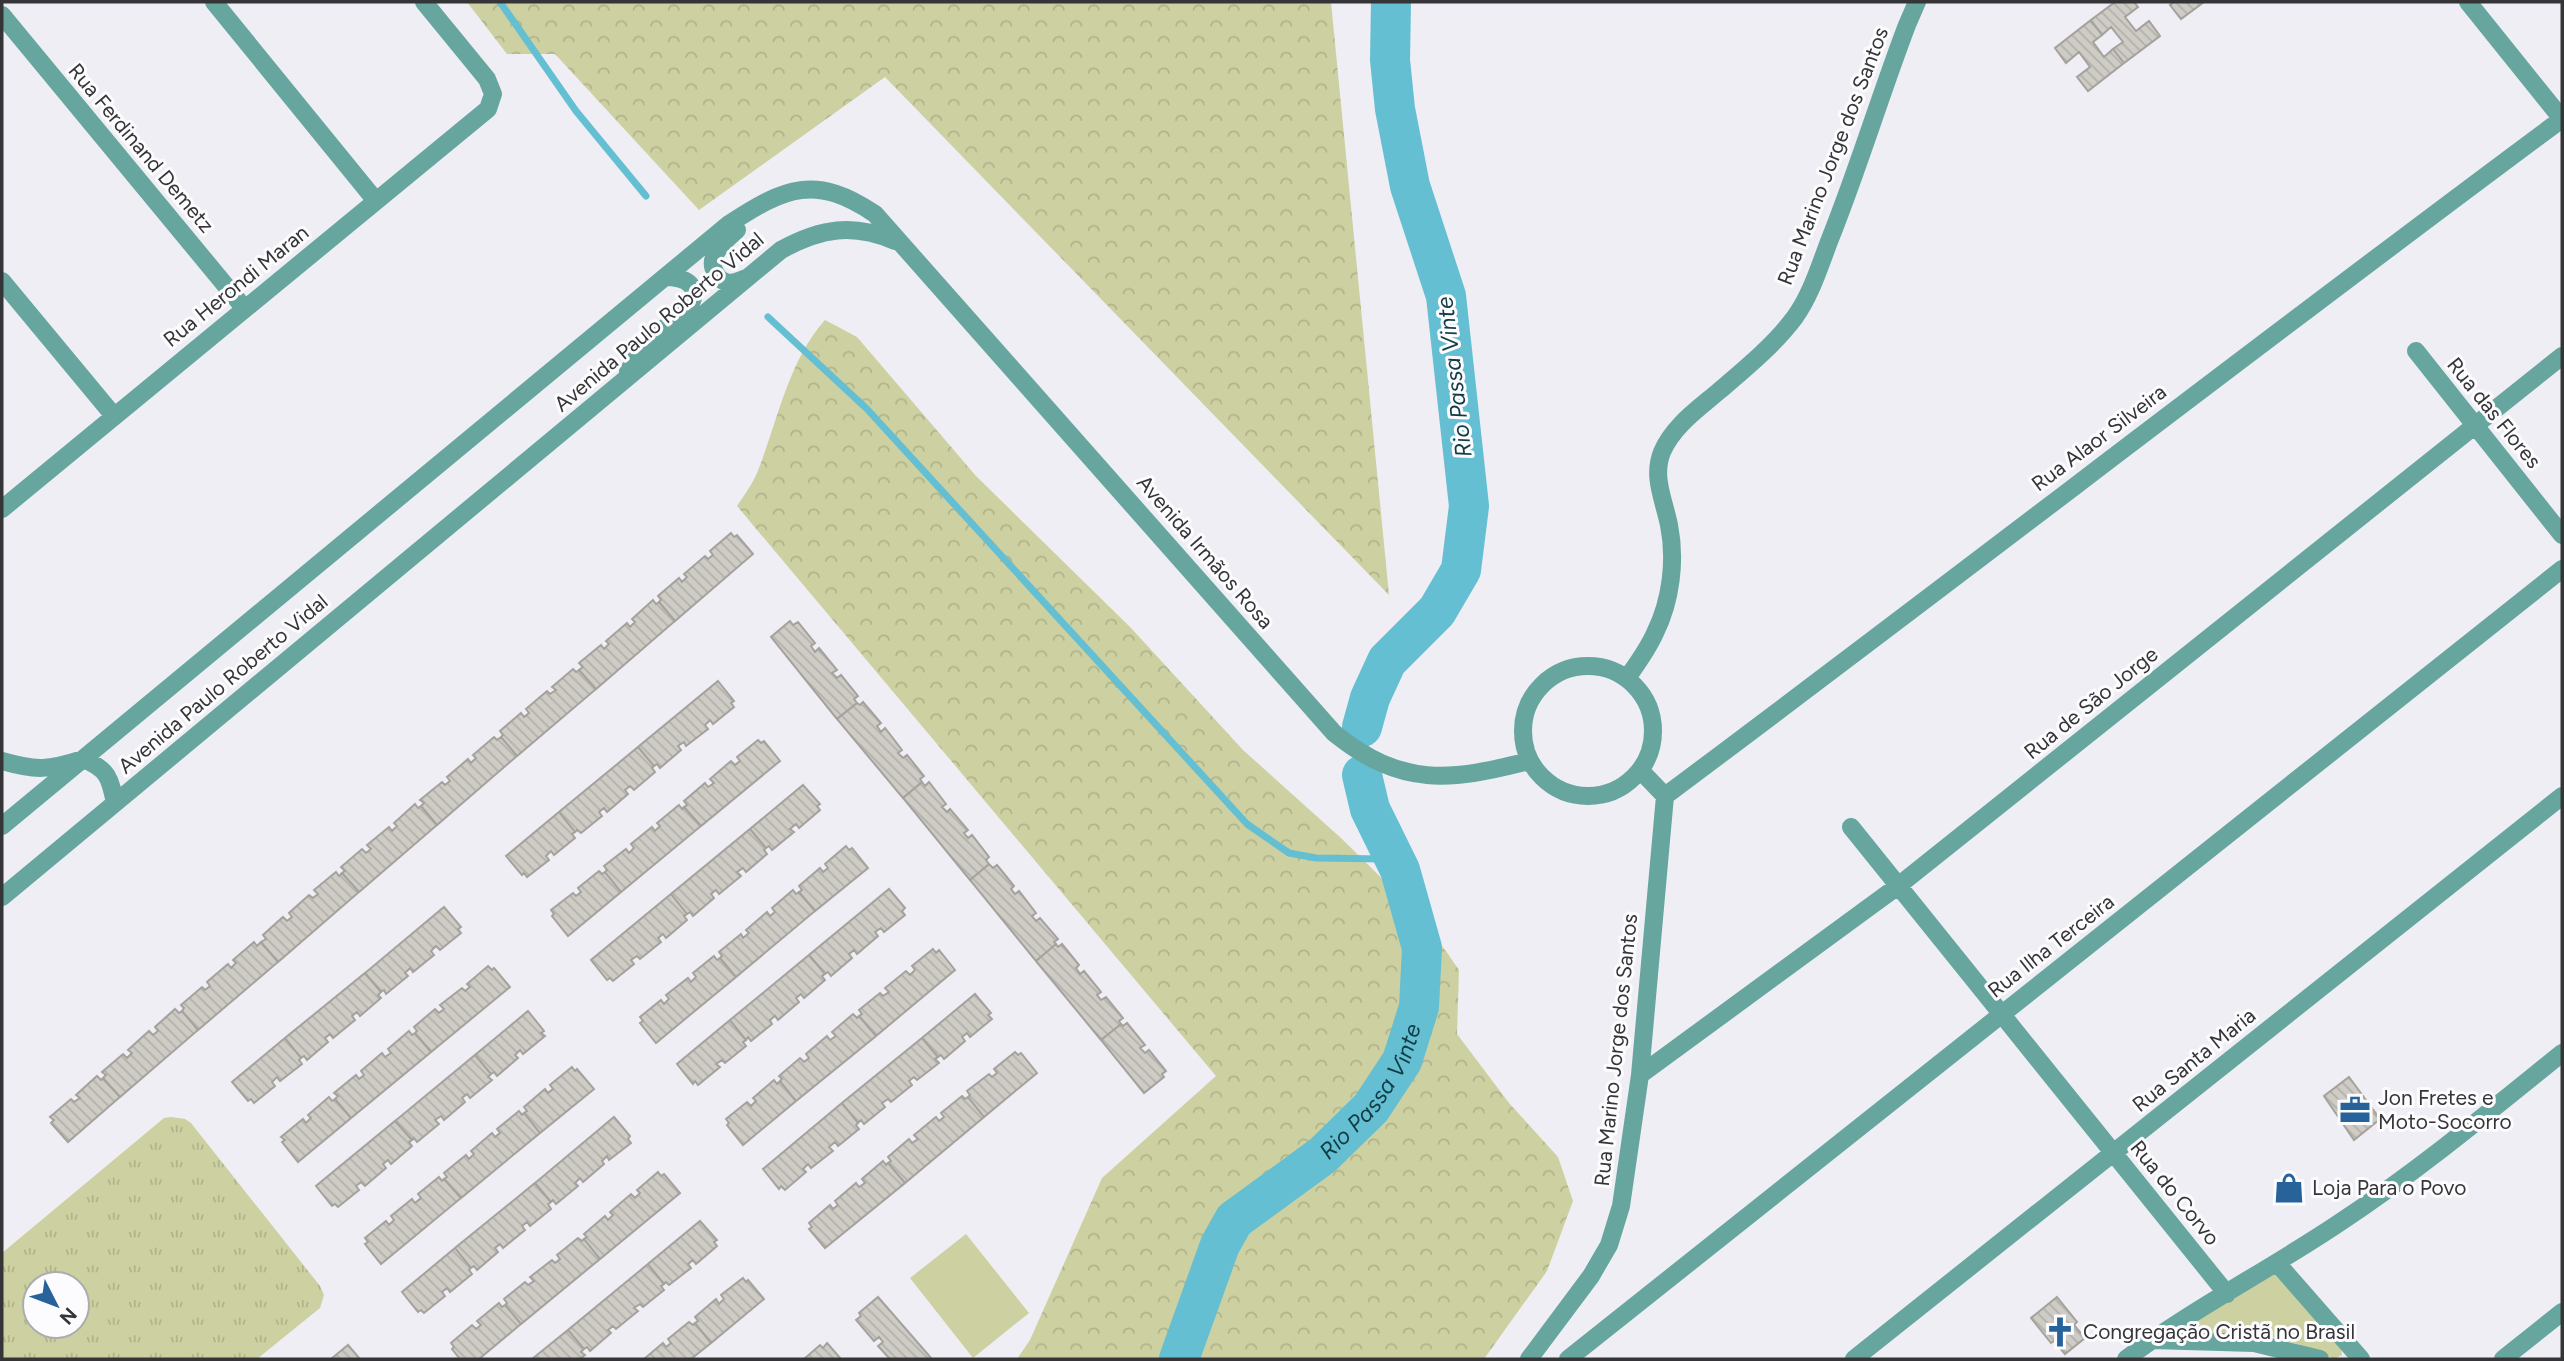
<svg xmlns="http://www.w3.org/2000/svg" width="2564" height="1361" font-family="Figtree,sans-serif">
<defs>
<pattern id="forest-crowns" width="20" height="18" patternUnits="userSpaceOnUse" patternTransform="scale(1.75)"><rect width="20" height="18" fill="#cdd0a1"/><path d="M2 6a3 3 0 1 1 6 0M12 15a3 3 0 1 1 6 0" fill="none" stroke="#b1b38b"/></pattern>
<pattern id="park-tufts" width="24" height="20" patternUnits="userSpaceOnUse" patternTransform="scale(1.75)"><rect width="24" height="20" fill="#cdd0a1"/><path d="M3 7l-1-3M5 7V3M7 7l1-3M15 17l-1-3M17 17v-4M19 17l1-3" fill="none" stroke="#b1b38b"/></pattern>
<pattern id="building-back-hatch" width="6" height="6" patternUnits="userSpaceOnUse" patternTransform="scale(1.75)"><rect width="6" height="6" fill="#cfccc6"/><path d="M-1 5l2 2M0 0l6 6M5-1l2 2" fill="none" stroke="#b2b0ab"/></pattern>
</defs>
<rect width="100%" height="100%" fill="#eeeef4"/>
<!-- grass -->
<path fill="#cdd0a1" d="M966 1234 1029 1313 973 1358 910 1278Z
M2275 1270 2341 1348 2342 1355 2334 1359C2307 1346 2276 1336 2246 1333 2228 1332 2208 1340 2193 1326V1322Z"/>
<!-- forest -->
<path fill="url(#forest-crowns)" d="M467 2H1331L1389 595 885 77 699 210 555 54H507Z
M825 320 857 337 976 476 1131 628 1243 750 1342 839 1424 920 1459 970 1457 1034 1509 1103 1558 1157 1573 1201 1547 1271 1484 1359H1017L1030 1340 1102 1178 1216 1076 737 506C745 494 754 482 759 468 778 419 789 360 825 320Z"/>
<!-- park -->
<path fill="url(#park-tufts)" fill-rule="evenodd" d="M171 1117 185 1119 191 1123 320 1286 324 1295 320 1308 257 1359H2V1253L164 1118ZM35 1284H77V1326H35Z"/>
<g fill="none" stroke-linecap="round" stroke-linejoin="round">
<!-- stream -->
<path stroke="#64bfd3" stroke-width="7" d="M500 2 576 111 646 196
M768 317 867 409 1247 824 1289 853 1316 858 1385 859 1400 870"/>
<!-- river -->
<g stroke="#64bfd3" stroke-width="40">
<path d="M1362 727 1370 698 1387 661 1437 611 1461 570 1469 506 1446 296 1410 186 1395 109 1390 60 1391 2"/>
<path id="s1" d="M1179 1359 1220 1245 1234 1220 1323 1155 1371 1108 1402 1061 1419 1007 1422 948 1400 870 1370 809 1362 775"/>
</g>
</g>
<!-- building -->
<path fill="url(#building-back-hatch)" stroke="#a5a29d" stroke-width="2" d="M2115 2H2134L2138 7 2125 17 2136 31 2149 21 2160 36 2124 63 2113 49 2123 42 2111 27 2102 35 2091 20Z
M2174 2H2204L2181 19 2170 5Z
M2091 20 2102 35 2093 42 2104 57 2113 49 2124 63 2088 91 2077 77 2090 67 2079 52 2066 63 2055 48Z
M731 533 734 537 737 535 753 554 675 621 659 602 661 600 658 596 679 578 682 582 687 577 684 574 705 556 708 559 713 555 710 551Z
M653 600 656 604 659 602 675 621 596 689 579 670 583 667 579 663 601 645 604 649 609 644 606 641 627 623 630 627 635 622 632 619Z
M790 621 793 625 798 622 815 643 811 646 815 652 819 648 837 670 832 673 837 678 841 675 858 696 854 699 857 703 837 719 771 637Z
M573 669 576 672 579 670 596 689 517 756 501 737 503 735 500 731 521 713 524 717 529 713 526 709 547 691 550 694 556 690 552 687Z
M718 681 734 701 731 703 734 707 713 724 710 720 705 725 708 729 686 746 684 742 678 746 681 750 660 768 657 764 654 766 638 747Z
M863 702 881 723 877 726 881 732 885 728 902 750 898 753 903 758 907 755 924 776 920 779 922 782 903 798 837 719 857 703 860 705Z
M494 737 497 740 501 737 517 756 437 825 421 806 424 803 420 800 442 782 445 785 450 781 447 777 468 759 471 763 476 758 473 755Z
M758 740 761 743 764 741 780 761 701 826 684 807 687 805 684 801 705 783 708 787 714 783 710 779 731 761 735 765 740 761 737 757Z
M638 747 654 766 652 768 655 772 634 790 630 786 625 790 628 794 607 812 604 808 599 812 602 816 581 833 577 830 575 832 559 812Z
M922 782 925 786 929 782 946 804 942 807 947 812 950 809 968 830 964 833 968 838 972 835 989 857 986 860 989 864 970 880 903 798Z
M803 785 820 804 817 806 820 810 799 828 796 824 790 829 794 832 772 850 769 846 766 848 750 829Z
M415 804 418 808 421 806 437 825 359 892 342 873 345 871 341 867 362 849 366 853 371 849 367 845 389 827 392 831 397 826 394 823Z
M679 805 682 809 684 807 701 826 621 892 605 872 607 870 604 866 626 849 629 853 634 848 631 844 652 827 655 831 660 826 657 823Z
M559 812 575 832 572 834 575 838 554 855 551 851 546 856 549 860 527 877 524 873 522 875 506 856Z
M750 829 766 848 764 850 767 854 746 872 743 868 737 872 741 876 719 894 716 890 711 894 714 898 693 916 690 912 687 914 671 894Z
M846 846 849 850 852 848 868 868 815 911 799 892 802 890 799 886 820 868 823 872 828 868 825 864Z
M989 864 993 868 997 865 1014 886 1011 889 1015 894 1019 891 1036 913 1032 916 1036 921 1040 918 1058 939 1054 942 1056 944 1036 961 970 880Z
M599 871 602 874 605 872 621 892 568 936 552 916 554 914 551 910 573 893 576 896 581 892 578 888Z
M336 872 339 876 342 873 359 892 278 962 261 942 266 939 263 935 283 917 287 921 292 917 289 913 309 895 313 898 318 894 314 890Z
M889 889 905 908 902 911 905 915 884 932 881 928 875 932 878 936 857 954 854 950 849 954 852 958 831 976 828 972 825 974 809 955Z
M793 890 796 894 799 892 815 911 736 977 720 958 722 956 719 952 741 934 743 938 749 933 746 930 767 912 770 916 775 912 772 908Z
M671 894 687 914 684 916 687 920 666 938 663 934 658 938 661 942 640 959 637 956 631 960 634 964 613 981 610 978 607 980 591 960Z
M444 907 461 927 458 929 461 933 440 950 436 946 431 951 434 955 413 972 410 968 405 973 408 976 386 994 384 990 381 992 365 973Z
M254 942 257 946 261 942 278 962 198 1030 182 1011 184 1008 181 1005 202 987 205 990 210 986 207 982 228 964 231 968 236 963 233 960Z
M1056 944 1058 947 1062 944 1079 965 1076 968 1080 974 1084 971 1101 992 1097 995 1101 1000 1106 997 1123 1018 1119 1021 1121 1024 1101 1040 1036 961Z
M933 949 936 953 939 950 955 970 876 1036 859 1016 862 1014 859 1010 880 993 883 996 889 992 885 988 906 971 910 975 915 970 912 966Z
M809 955 825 974 822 976 825 980 804 998 801 994 796 998 799 1002 778 1020 775 1016 770 1020 772 1024 751 1041 748 1037 746 1040 730 1020Z
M714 956 717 960 720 958 736 977 656 1043 640 1023 643 1021 640 1017 661 1000 664 1004 669 999 666 995 688 978 691 982 696 977 693 973Z
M488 966 492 970 494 968 510 987 431 1052 415 1033 417 1031 414 1027 435 1009 439 1013 444 1009 440 1005 462 988 465 991 470 987 467 984Z
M365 973 381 992 378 995 381 998 360 1016 357 1012 352 1016 355 1020 333 1038 330 1034 325 1038 328 1042 307 1060 304 1056 301 1058 285 1038Z
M975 994 991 1013 988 1015 992 1019 970 1037 967 1033 962 1037 965 1041 944 1059 941 1055 938 1057 922 1038Z
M175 1009 179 1013 182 1011 198 1030 120 1097 103 1078 106 1075 102 1072 123 1054 127 1058 132 1053 128 1050 149 1031 153 1035 158 1031 155 1027Z
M528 1011 544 1031 541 1033 545 1036 523 1054 520 1050 515 1055 518 1058 497 1076 494 1072 491 1074 475 1055Z
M853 1014 857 1018 859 1016 876 1036 796 1101 780 1081 782 1079 779 1076 800 1058 804 1062 809 1058 806 1054 827 1036 830 1040 836 1036 832 1032Z
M730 1020 746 1040 743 1042 746 1046 725 1063 722 1060 716 1064 720 1067 698 1085 695 1081 693 1084 677 1064Z
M1127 1023 1145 1045 1140 1048 1145 1053 1149 1050 1166 1071 1162 1074 1164 1077 1144 1093 1101 1040 1121 1024 1123 1026Z
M409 1031 412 1035 415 1033 431 1052 351 1118 335 1099 338 1096 334 1093 356 1075 359 1079 364 1075 361 1071 382 1053 385 1057 391 1053 388 1049Z
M285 1038 301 1058 299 1060 302 1064 280 1081 277 1077 272 1082 275 1086 254 1103 251 1099 248 1101 232 1082Z
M922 1038 938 1057 935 1059 939 1063 917 1080 914 1077 909 1081 912 1085 891 1102 888 1099 882 1103 885 1107 864 1124 861 1120 858 1123 842 1103Z
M1015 1052 1018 1055 1021 1053 1037 1073 984 1117 968 1097 970 1095 967 1091 989 1074 992 1077 997 1073 994 1069Z
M475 1055 491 1074 488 1077 492 1080 470 1098 467 1094 462 1098 465 1102 444 1120 441 1116 435 1120 439 1124 417 1142 414 1138 412 1140 395 1121Z
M572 1067 575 1071 577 1069 594 1089 540 1133 524 1113 527 1111 524 1107 545 1089 548 1093 553 1089 550 1085Z
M97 1076 101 1080 103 1078 120 1097 68 1142 51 1123 54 1120 50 1117 71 1099 74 1102 80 1098 76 1095Z
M2349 1077 2380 1119 2354 1140 2324 1096Z
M774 1080 777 1084 780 1081 796 1101 743 1145 727 1125 729 1123 726 1119 747 1102 751 1106 756 1101 753 1098Z
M962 1096 965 1099 968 1097 984 1117 905 1183 888 1163 891 1161 888 1157 909 1139 912 1143 918 1139 914 1135 936 1117 939 1121 944 1117 941 1113Z
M329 1097 332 1101 335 1099 351 1118 298 1162 282 1142 285 1140 281 1137 303 1119 306 1123 311 1118 308 1115Z
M842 1103 858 1123 856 1125 859 1129 838 1146 835 1142 829 1147 833 1151 811 1168 808 1164 803 1169 806 1172 785 1190 781 1186 779 1189 763 1169Z
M519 1111 522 1115 524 1113 540 1133 461 1198 444 1179 447 1177 444 1173 466 1155 469 1159 474 1154 471 1151 492 1133 495 1137 500 1133 497 1129Z
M614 1117 630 1136 628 1139 631 1143 609 1160 607 1156 602 1161 604 1164 583 1182 580 1178 575 1183 578 1186 556 1204 553 1200 551 1202 535 1183Z
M395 1121 412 1140 409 1142 412 1146 391 1164 388 1160 383 1164 386 1168 365 1186 361 1182 356 1186 359 1190 338 1207 335 1204 332 1206 316 1186Z
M883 1161 886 1165 888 1163 905 1183 825 1248 809 1229 812 1227 809 1223 830 1205 833 1209 838 1205 835 1201 856 1183 859 1187 865 1183 862 1179Z
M658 1172 661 1176 664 1174 680 1193 600 1259 584 1239 587 1237 584 1234 605 1216 608 1220 613 1215 610 1212 631 1194 635 1198 640 1193 637 1190Z
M2293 1175 2303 1187 2285 1201 2275 1188Z
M439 1177 442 1181 444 1179 461 1198 381 1264 365 1244 368 1242 365 1238 386 1221 389 1225 394 1220 391 1216 412 1199 415 1203 421 1198 418 1194Z
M535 1183 551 1202 548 1204 551 1209 530 1226 527 1222 522 1226 525 1230 503 1248 500 1244 495 1248 498 1252 477 1270 474 1266 471 1268 455 1248Z
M700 1221 717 1240 714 1242 717 1246 696 1264 693 1260 688 1264 691 1268 669 1285 666 1282 664 1284 648 1264Z
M578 1238 582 1241 584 1239 600 1259 521 1324 505 1305 507 1303 504 1299 525 1282 528 1285 534 1281 530 1277 552 1260 555 1263 560 1259 557 1255Z
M455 1248 471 1268 469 1270 472 1274 450 1292 447 1288 442 1292 445 1296 424 1313 421 1310 418 1312 402 1292Z
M648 1264 664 1284 661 1286 664 1290 643 1307 640 1304 634 1308 638 1311 616 1329 613 1326 608 1330 611 1333 590 1351 587 1347 584 1349 568 1330Z
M743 1278 746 1282 748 1280 764 1299 711 1343 695 1323 698 1321 695 1317 716 1299 719 1304 724 1299 721 1295Z
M878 1297 932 1359H890L878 1346 883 1342 879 1337 874 1341 856 1320 861 1316 859 1313Z
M2057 1297 2077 1322 2074 1325 2085 1338 2065 1354 2054 1341 2051 1343 2031 1318Z
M499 1303 502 1307 505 1305 521 1324 479 1359H460L452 1349 454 1347 451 1343 472 1325 476 1329 481 1325 477 1321Z
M689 1322 693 1325 695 1323 711 1343 691 1359H644L663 1343 666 1347 671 1343 668 1339Z
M568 1330 584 1349 581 1352 585 1355 580 1359H532Z
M827 1343 841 1359H804L820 1345 823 1348Z
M348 1345 360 1359H331Z"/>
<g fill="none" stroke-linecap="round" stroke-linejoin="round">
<!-- minor -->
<path stroke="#66a69e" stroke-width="18" d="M214 2 376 201
M2468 2 2562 119
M2 15 245 309
M737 230C729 237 718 246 714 257 710 267 717 281 729 283 734 283 741 280 746 278
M2 281 114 416
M2416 351 2562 535
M628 372 642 347 688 308C703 286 686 277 665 277
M2 509 488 109 493 94 487 79 424 2
M1523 731a65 65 0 1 1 130 0a65 65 0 1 1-130 0Z
M1627 678C1637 664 1648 649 1655 633 1671 601 1676 560 1669 525 1664 500 1652 477 1662 452 1673 426 1698 409 1719 391 1746 368 1774 345 1795 317 1811 295 1820 265 1830 239 1858 169 1880 96 1907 25L1917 2
M2 761C36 771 49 770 83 759 108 769 110 778 115 803
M1665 796C1965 572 2261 342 2562 119
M2 826 729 224C785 187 816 174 875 214L1334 733C1402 788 1450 781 1529 761
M1851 827 2227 1294
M2 897 781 250C821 228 853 223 895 241
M1640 1075 1898 886 2562 356
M2277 1263 2361 1359
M2152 1340 2254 1343 2320 1359
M1529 1359 1591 1276 1609 1245 1621 1206 1640 1075 1665 796 1640 770
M1568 1359 2562 569
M1854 1359 2562 796
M2126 1359C2194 1308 2271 1269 2342 1221 2419 1170 2490 1111 2562 1053
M2503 1359 2562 1312"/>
</g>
<!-- icons -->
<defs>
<g id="office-bare" transform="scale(2.415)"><path d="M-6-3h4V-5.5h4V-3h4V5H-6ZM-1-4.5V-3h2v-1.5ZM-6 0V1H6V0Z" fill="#27639a" stroke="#fcfcfe" stroke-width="2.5" paint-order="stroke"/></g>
<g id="shop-bare" transform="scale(2.415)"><path d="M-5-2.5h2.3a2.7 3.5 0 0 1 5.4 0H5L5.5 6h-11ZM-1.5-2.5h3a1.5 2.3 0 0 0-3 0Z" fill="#27639a" stroke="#fcfcfe" stroke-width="2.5" paint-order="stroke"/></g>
<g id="church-bare" transform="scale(2.415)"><path d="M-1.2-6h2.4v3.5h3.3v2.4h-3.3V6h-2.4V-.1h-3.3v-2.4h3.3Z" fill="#27639a" stroke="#fcfcfe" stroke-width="2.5" paint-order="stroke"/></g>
</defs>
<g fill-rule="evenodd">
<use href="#office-bare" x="2355" y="1110"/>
<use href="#shop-bare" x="2289" y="1188"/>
<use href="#church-bare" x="2060" y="1332"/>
</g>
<g text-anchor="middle" stroke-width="6" stroke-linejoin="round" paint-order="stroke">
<!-- street labels -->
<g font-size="21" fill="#353538" stroke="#fcfcfe">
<text transform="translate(141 148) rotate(50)" y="7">Rua Ferdinand Demetz</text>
<text transform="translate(1833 156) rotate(-69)" y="7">Rua Marino Jorge dos Santos</text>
<text transform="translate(236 286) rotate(-39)" y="7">Rua Herondi Maran</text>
<text transform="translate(659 322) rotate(-40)" y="7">Avenida Paulo Roberto Vidal</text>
<text transform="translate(2494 413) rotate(51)" y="7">Rua das Flores</text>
<text transform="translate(2099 438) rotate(-37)" y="7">Rua Alaor Silveira</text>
<text transform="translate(1205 552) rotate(49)" y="7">Avenida Irmãos Rosa</text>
<text transform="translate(223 684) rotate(-40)" y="7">Avenida Paulo Roberto Vidal</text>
<text transform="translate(2091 703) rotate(-39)" y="7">Rua de São Jorge</text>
<text transform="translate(2051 946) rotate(-38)" y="7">Rua Ilha Terceira</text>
<text transform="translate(1616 1050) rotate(-84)" y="7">Rua Marino Jorge dos Santos</text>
<text transform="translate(2194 1060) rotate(-39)" y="7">Rua Santa Maria</text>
<text transform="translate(2175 1193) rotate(51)" y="7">Rua do Corvo</text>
</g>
<!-- poi labels -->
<g font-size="21" fill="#353538" stroke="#fcfcfe" text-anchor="start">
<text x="2378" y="1105">Jon Fretes e<tspan x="2378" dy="24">Moto-Socorro</tspan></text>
<text x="2312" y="1195">Loja Para o Povo</text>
<text x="2083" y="1339">Congregação Cristã no Brasil</text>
</g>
<!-- water labels -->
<g font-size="23" font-style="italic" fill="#113c45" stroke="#fcfcfe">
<text transform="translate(1454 377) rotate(-97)" y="8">Rio Passa Vinte</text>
<text dy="8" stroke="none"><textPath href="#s1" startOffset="341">Rio Passa Vinte</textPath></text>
</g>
</g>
<!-- border -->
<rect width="2564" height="1361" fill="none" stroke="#353538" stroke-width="7"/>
<!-- north arrow -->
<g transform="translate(56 1305) rotate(132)"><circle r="33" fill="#fcfcfe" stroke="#acacaf" stroke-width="2"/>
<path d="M0-5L12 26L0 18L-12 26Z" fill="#27639a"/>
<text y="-10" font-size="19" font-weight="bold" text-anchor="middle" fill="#353538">N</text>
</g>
</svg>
